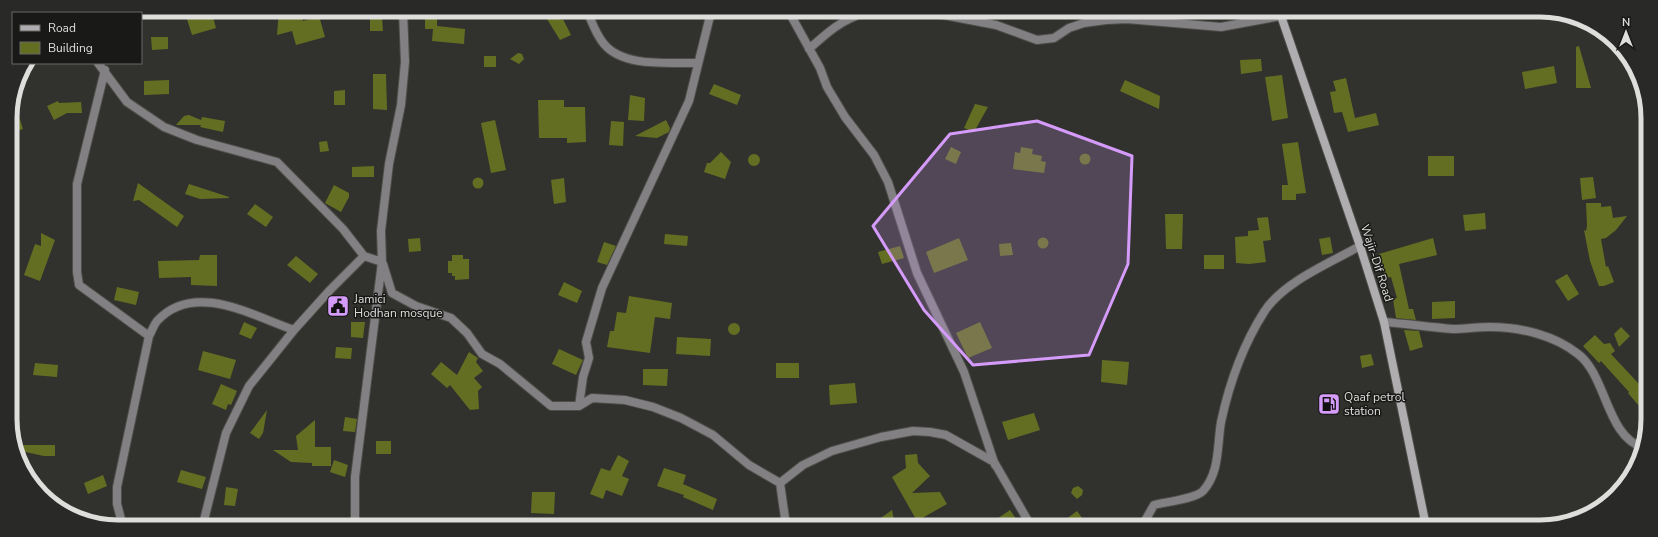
<svg xmlns="http://www.w3.org/2000/svg" width="1658" height="537" font-family="'Nunito Sans',sans-serif">
<rect width="100%" height="100%" fill="#31322d"/>
<!-- building -->
<path fill="#646e22" d="M207 10H211L216 28 192 35 186 16Z
M279 10H301L303 21 319 16 325 37 296 45 292 31 277 35Z
M425 11H437V26L465 29 464 44 432 41 433 29H425Z
M542 11H556L561 20 563 19 571 35 560 40Z
M370 17H382L383 31H370Z
M151 37H168V49L152 50Z
M1579 46 1591 88H1576V47Z
M518 53 522 54 524 59 519 64 510 59Z
M484 56H496V67H484Z
M1261 59 1262 71 1241 74 1240 60Z
M1554 66 1557 83 1525 89 1522 72Z
M373 74H386L387 110 373 109Z
M1282 75 1288 118 1272 121 1265 77Z
M1346 78 1355 118 1376 113 1379 125 1348 132 1342 112 1334 113 1330 92 1336 91 1333 81Z
M169 80V94L144 95V81Z
M1125 80 1160 96 1159 109 1120 91Z
M714 84 741 95 737 105 709 94Z
M345 90V105H334V91Z
M630 95 645 98 644 121 628 120Z
M13 98 23 129 10 133V111Z
M538 100H564V107H585L586 142 567 143V138H539Z
M58 101 59 103 81 102 82 113H67L54 120 47 106Z
M975 104 988 107 974 132 964 128Z
M189 115 201 120 202 117 225 121 223 132 200 127 201 125H176L184 116Z
M495 120 506 170 491 173 481 123Z
M666 120 670 128 669 132 657 138 635 136Z
M611 121 624 122 623 146 609 145Z
M327 141 329 151 320 152 319 142Z
M1298 142 1306 193 1296 194V200H1282V185H1288L1282 144Z
M951 147 961 152 956 164 945 159Z
M1021 147 1033 149 1032 154 1042 156 1041 161 1046 162 1044 173 1013 169 1015 152 1020 153Z
M721 152 731 162 725 179 704 172 707 163H710Z
M1079.5 159a5.5 5.5 0 1 1 11 0a5.5 5.5 0 1 1-11 0Z
M748 160a6 6 0 1 1 12 0a6 6 0 1 1-12 0Z
M1428 156H1454V176H1428Z
M374 166V177H352V167Z
M1593 177 1596 198 1582 200 1580 178Z
M472.5 183a5.5 5.5 0 1 1 11 0a5.5 5.5 0 1 1-11 0Z
M564 178 566 202 554 204 551 180Z
M138 183 184 216 177 227 139 200 133 201Z
M189 184 229 197V198L200 199 185 194Z
M334 185 349 193V197L341 212 325 203Z
M1586 203H1601V207L1611 206 1613 218 1627 216 1616 230 1606 238 1601 239 1606 267 1608 266 1614 282 1604 286H1599L1590 261 1584 230 1586 231 1587 226Z
M255 204 273 217 266 227 247 214Z
M1485 213 1486 229 1465 231 1463 215Z
M1165 214H1183L1182 249H1166Z
M1268 217 1271 240 1263 241 1266 262 1249 264 1236 263 1235 237 1248 236V231L1259 230 1257 218Z
M41 233 55 240 40 281 24 275 35 244 41 246Z
M665 234 688 236 687 246 664 244Z
M1330 237 1333 253 1322 255 1319 239Z
M1037.5 243a5.5 5.5 0 1 1 11 0a5.5 5.5 0 1 1-11 0Z
M420 238 421 251 409 252 408 239Z
M959 238 968 260 934 273 926 252Z
M1433 238 1437 255 1399 264 1409 309H1413L1416 320 1396 318 1393 299 1397 298 1391 277 1386 278 1379 254Z
M604 242 616 246 607 265 597 262Z
M1011 243 1013 255 1000 256 999 244Z
M900 246 904 258 882 264 878 252Z
M200 255H217V286L191 285V277L159 278 158 261 199 260Z
M452 255H463V259H469V279L455 280V276H452V273H448V261H452Z
M1204 255H1224V269H1204Z
M296 256 318 274 310 283 287 265Z
M1567 274 1579 294 1568 301 1555 281Z
M564 282 582 291 577 303 558 295Z
M117 287 139 292 136 305 114 300Z
M629 296 672 303 670 319 655 317 650 353 607 347 610 331H614L617 312 626 313Z
M1455 301V318L1432 319V302Z
M244 322 257 328 251 339 239 334Z
M351 322H365L363 338 351 337Z
M980 322 992 348 968 358 956 333Z
M728 329a6 6 0 1 1 12 0a6 6 0 1 1-12 0Z
M1621 327 1630 336 1619 347 1614 334Z
M1404 330 1419 331 1423 347 1410 351Z
M1595 335 1604 344 1610 343 1615 351 1611 354 1639 384 1645 379 1644 412 1628 393 1629 392 1601 361 1599 363 1583 346Z
M677 337 711 339 710 356 676 354Z
M336 347 352 348 351 359 335 358Z
M559 349 583 360 576 375 552 364Z
M203 351 236 360 230 379 198 370Z
M469 352 478 358 476 362 483 371 474 378 482 387 478 391 479 409 470 410 450 385 447 388 431 374 441 362 457 375Z
M1371 354 1374 365 1362 368 1360 356Z
M1102 360 1129 362 1127 385 1101 382Z
M35 363 58 365 57 377 33 375Z
M776 363H799V378H776Z
M643 369H668L667 386 643 385Z
M855 383 857 403 830 405 829 385Z
M221 384 237 391 231 405 228 404 226 410 212 404Z
M267 410 263 433 259 439 250 433Z
M1034 413 1040 430 1008 440 1002 422Z
M345 417 357 419 355 432 343 431Z
M315 420V447H331V466H312V463L291 462 273 450H298L296 436Z
M376 441H391V454H376Z
M21 445H55V456H44L21 451Z
M917 454 918 463 930 476 912 493 940 492 947 504 917 521 892 477 906 468 905 455Z
M618 455 629 461 622 476 629 479 622 496 606 490 603 499 590 494 601 468 610 471Z
M334 460 348 465 345 477 330 472Z
M664 468 686 475 683 484 717 499 713 510 683 497 684 495 657 486Z
M181 470 206 477 202 489 177 482Z
M103 475 107 486 88 494 84 483Z
M1078 486 1083 490 1082 495 1077 499 1071 493 1073 488Z
M226 487 238 489 235 506 224 505Z
M532 492H555L554 514 531 513Z
M892 510 895 525H871Z
M1010 510 1021 526 988 525Z
M1077 511 1088 526H1057Z"/>
<g fill="none" stroke-linecap="round" stroke-linejoin="round">
<!-- street casing -->
<g stroke="#4d4e49" stroke-width="10">
<path id="street" d="M587 11C592 22 596 35 604 44 624 68 669 62 698 63
M789 12 820 68 827 87 845 117 874 155 888 182 917 273 964 372 995 465
M928 12 996 25 1037 40 1054 38 1069 28 1084 23 1106 20 1127 19 1221 27 1281 16
M809 49C829 31 841 20 867 12
M98 63 127 102 164 127 197 140 277 162 343 229 364 256 382 262
M105 70 77 184V272L79 285 149 336
M383 264 392 293 416 306 451 318 467 333 482 354 500 364 551 406H579L592 398 625 400 653 407 681 418 713 435 749 465 780 483
M1384 322C1407 324 1430 327 1453 329 1465 329 1477 327 1490 327 1520 327 1554 335 1578 354 1607 376 1606 437 1644 448
M579 406 583 377 589 358 586 342 602 288 689 101 711 12
M780 483 803 465 832 451 881 437 913 431 930 432 946 435 994 462 1031 526
M780 483 786 525
M122 523 117 504V487L149 336C152 331 154 324 158 320 195 281 253 316 294 330
M203 524 226 433 249 386 294 330 330 290 364 256
M355 524V477L382 262 381 231 389 164 401 105 405 62 403 11
M1142 526 1154 505C1165 502 1195 499 1203 491 1220 472 1217 446 1221 422 1229 385 1243 345 1264 312 1283 282 1330 263 1360 246"/>
</g>
<!-- secondary casing -->
<g stroke="#4d4e49" stroke-width="10">
<path id="secondary" d="M1280 13 1360 246 1384 322 1426 526"/>
</g>
<!-- street -->
<use href="#street" stroke="#828083" stroke-width="8"/>
<!-- secondary -->
<use href="#secondary" stroke="#afadb0" stroke-width="8"/>
</g>
<!-- marked area -->
<path fill="#d59bfa" fill-opacity="0.2" stroke="#d59bfa" stroke-width="3" stroke-linejoin="round" d="M1037 121 1132 156 1128 264 1089 355 973 365 924 310 873 226 950 134Z"/>
<!-- icons -->
<defs>
<g id="civic-square" transform="scale(1.15)"><rect x="-9" y="-9" width="18" height="18" rx="4" fill="#d59bfa" stroke="#191917"/><path d="M-.6-6.5H3V-4.5H.6V-3L4-1V1h2V6H-6V1h2V-1L-.6-3ZM-1.2 2.5V6h2.4V2.5Z" fill="#111"/></g>
<g id="fuel-square" transform="scale(1.15)"><rect x="-9" y="-9" width="18" height="18" rx="4" fill="#d59bfa" stroke="#191917"/><path d="M-5.5-6h7V0h2V4h1.3V-2.5L3-4.5l.8-.8L6-3V5H2.5V1h-1V6h-7ZM-4.2-4.7v3.2H.2V-4.7Z" fill="#111"/></g>
</defs>
<g fill-rule="evenodd">
<use href="#civic-square" x="338" y="306"/>
<use href="#fuel-square" x="1329" y="404"/>
</g>
<g text-anchor="middle" stroke-width="3" stroke-linejoin="round" paint-order="stroke">
<!-- street labels -->
<g font-size="12" fill="#dedfdc" stroke="#191917">
<text transform="translate(1377 263) rotate(72)" y="4">Wajir-Dif Road</text>
</g>
<!-- poi labels -->
<g font-size="12" fill="#dedfdc" stroke="#191917" text-anchor="start">
<text x="354" y="303">Jamici<tspan x="354" dy="14">Hodhan mosque</tspan></text>
<text x="1344" y="401">Qaaf petrol<tspan x="1344" dy="14">station</tspan></text>
</g>
</g>
<!-- crop -->
<path d="M0 0H1658V537H0ZM118 17H1540A101 101 0 0 1 1641 118V419A101 101 0 0 1 1540 520H118A101 101 0 0 1 17 419V118A101 101 0 0 1 118 17Z" fill="#292927" fill-rule="evenodd"/>
<path fill="none" stroke="#dedfdc" stroke-width="5" d="M118 17H1540A101 101 0 0 1 1641 118V419A101 101 0 0 1 1540 520H118A101 101 0 0 1 17 419V118A101 101 0 0 1 118 17Z"/>
<!-- legend -->
<rect x="12" y="12" width="130" height="52" fill="#191917" stroke="#686866"/>
<rect x="20" y="25" width="20" height="6" fill="#afadb0" stroke="#686866"/>
<text x="48" y="32" font-size="12" fill="#dedfdc">Road</text>
<rect x="20" y="42" width="20" height="12" fill="#646e22" stroke="#686866"/>
<text x="48" y="52" font-size="12" fill="#dedfdc">Building</text>
<!-- north arrow -->
<g transform="translate(1626 32)" stroke="#191917" stroke-width="3" paint-order="stroke">
<path d="M0-3L7 15L0 10L-7 15Z" fill="#dedfdc"/>
<text y="-6" font-size="11" font-weight="bold" text-anchor="middle" fill="#dedfdc">N</text>
</g>
</svg>
